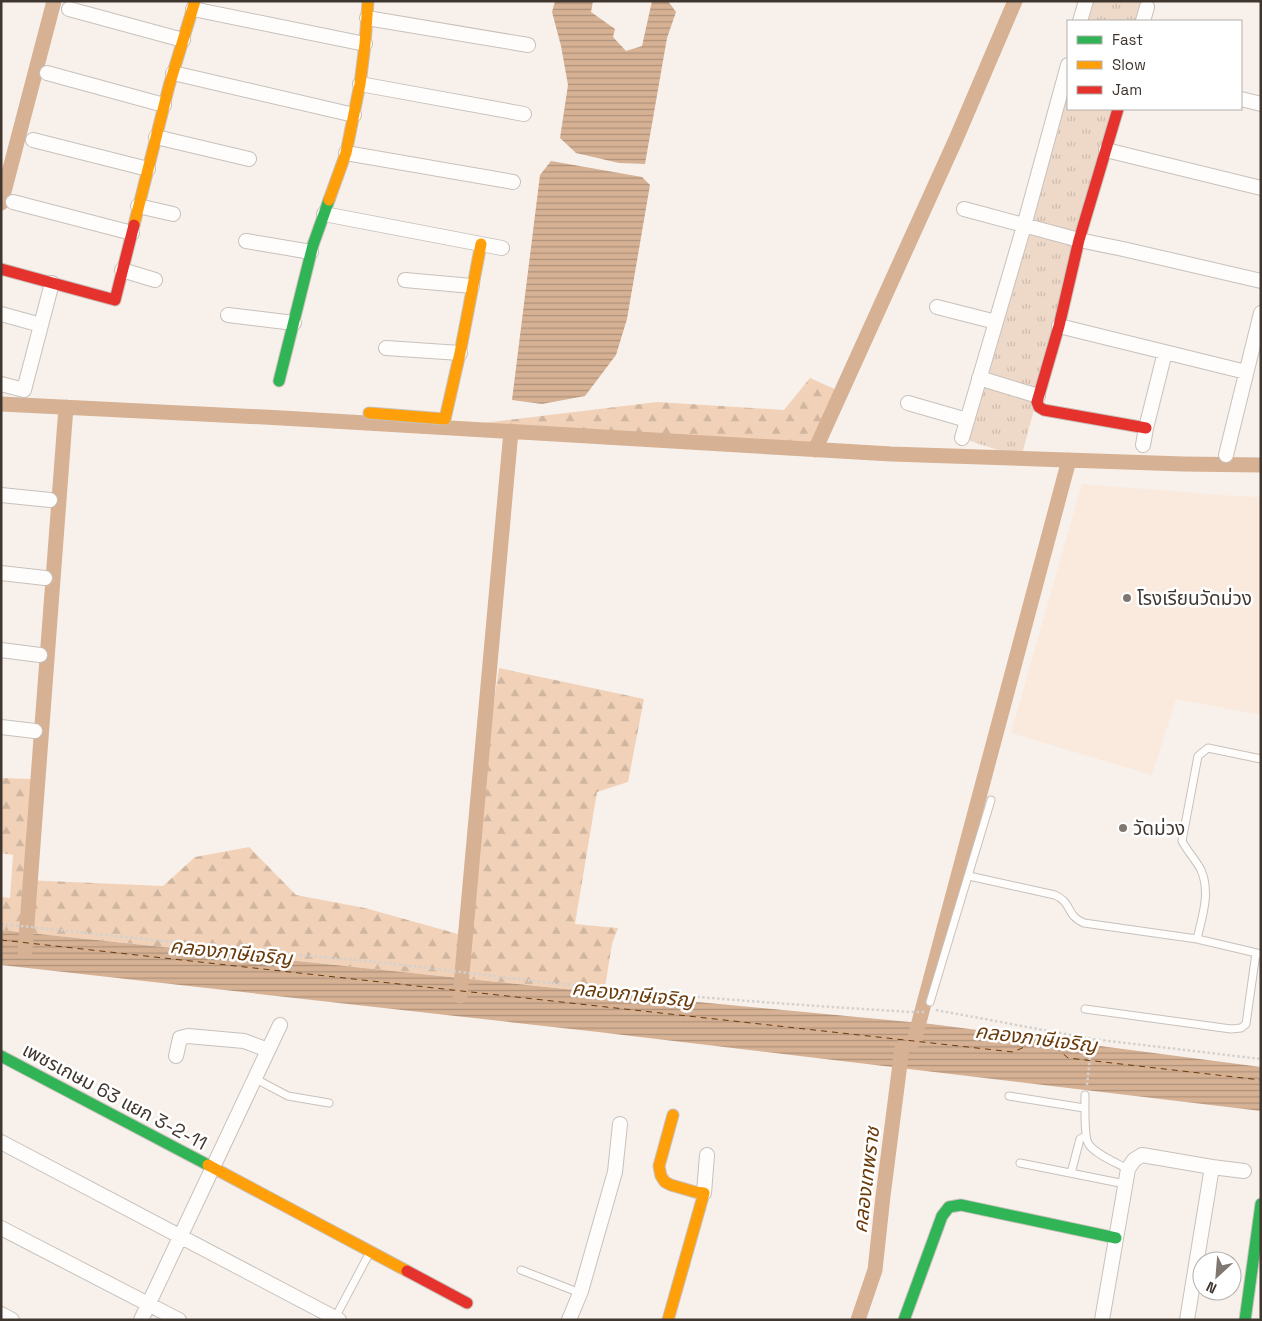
<svg xmlns="http://www.w3.org/2000/svg" width="1262" height="1321" font-family="'Space Grotesk','Noto Sans Thai',sans-serif">
<defs>
<pattern id="forest-firs" width="22" height="20" patternUnits="userSpaceOnUse" patternTransform="scale(1.25)"><rect width="22" height="20" fill="#f1d2b9"/><path d="M5 1l3.5 6h-7zM16 11l3.5 6h-7z" fill="#d0b59f"/></pattern>
<pattern id="park-tufts" width="24" height="20" patternUnits="userSpaceOnUse" patternTransform="scale(1.25)"><rect width="24" height="20" fill="#eed9c9"/><path d="M3 7l-1-3M5 7V3M7 7l1-3M15 17l-1-3M17 17v-4M19 17l1-3" fill="none" stroke="#cdbbad"/></pattern>
<pattern id="water-rules" width="6" height="5" patternUnits="userSpaceOnUse" patternTransform="scale(1.25)"><rect width="6" height="5" fill="#d6b194"/><path d="M0 2.5h6" fill="none" stroke="#af9179"/></pattern>
</defs>
<rect width="100%" height="100%" fill="#f8f1eb"/>
<!-- built -->
<path fill="#fae9dd" d="M1082 484 1234 496 1261 497V715L1176 699 1152 775 1011 733Z"/>
<!-- forest -->
<path fill="url(#forest-firs)" d="M810 378 846 394 819 453 516 439 474 424 657 402 784 410Z
M499 668 644 699 628 782 597 792 575 924 618 928 612 944 604 993 1 930V897L10 898 13 855 1 853V778L32 779 25 880 163 886 195 857 249 847 296 895 365 908 458 934Z"/>
<!-- park -->
<path fill="url(#park-tufts)" d="M1086 1H1144L1138 21H1080Z
M1068 62V109H1115L1021 458 962 438Z"/>
<!-- water -->
<path fill="url(#water-rules)" d="M555 1H593L591 12 615 29 613 37 626 51 642 46 652 1H668L676 12 667 38 645 164 619 163 576 153 560 138 568 85 561 46 552 12Z
M551 161 642 177 650 185 627 319 616 355 585 396 542 404 512 400 540 175Z
M1 930 604 993 931 1024 1261 1067V1111L598 1032 1 965Z"/>
<g fill="none" stroke-linecap="round" stroke-linejoin="round">
<!-- canal -->
<path stroke="#d6b194" stroke-width="15" d="M1 203 54 1
M1 404 282 418 891 454 1183 464 1261 465
M815 450 956 139 1015 1
M25 951 66 407
M460 996 511 431
M914 1041 1069 460
M858 1320 875 1270 883 1196 902 1048"/>
<!-- ferry -->
<path stroke="#6a3a0b" stroke-width="1" stroke-dasharray="6 5" stroke-linecap="butt" d="M1 940 1013 1052 1045 1038 1068 1058 1261 1080"/>
<!-- lane casing -->
<g stroke="#c8c1bb" stroke-width="9">
<path id="lane" d="M969 876 1055 895C1073 903 1065 915 1084 923L1197 939 1261 954
M1197 939C1202 917 1211 893 1201 870 1196 860 1187 851 1182 841L1198 756 1208 748 1261 759
M930 1002 991 800
M1085 1009 1231 1029 1241 1028 1246 1024 1256 953
M254 1078 288 1096 329 1103
M1085 1095C1085 1104 1084 1135 1088 1143 1094 1154 1117 1163 1128 1169
M1009 1096 1084 1108
M1020 1163 1125 1184
M1071 1173 1080 1139 1086 1136
M521 1270 580 1293
M335 1318 370 1252"/>
</g>
<!-- street casing -->
<g stroke="#c8c1bb" stroke-width="16">
<path id="street" d="M69 9 183 40
M193 9 365 44
M367 18 528 45
M1080 21 1086 1
M1143 21 1147 7
M47 73 164 105
M173 73 354 115
M360 84 524 114
M1241 99 1261 104
M156 137 249 159
M33 140 148 169
M1106 150 1261 188
M346 153 513 182
M13 202 132 233
M138 206 173 214
M964 209 1079 240 1123 249 1261 281
M324 214 502 248
M246 241 311 252
M122 270 155 280
M405 280 472 286
M937 307 996 322
M1 314 41 325
M228 315 294 323
M1059 326 1246 372
M386 348 460 353
M979 378 1038 396
M1 384 24 390 52 283
M908 403 967 420
M962 438 1024 226 1068 65
M1143 445 1146 428 1165 352
M1226 455 1261 313
M1 495 50 500
M1 573 45 578
M1 650 40 655
M1 727 35 731
M176 1056 180 1038 188 1036 244 1041 268 1050
M1 1142 339 1320
M704 1193 707 1155
M1 1228 179 1320
M1 1314 12 1320
M141 1320 280 1025
M569 1320 581 1291 615 1172 620 1124
M1102 1320 1128 1169 1134 1160 1142 1155 1212 1167
M1187 1320 1212 1167 1244 1171"/>
</g>
<!-- fast casing -->
<g stroke="#c8c1bb" stroke-width="13">
<path id="fast" d="M279 381 313 245 329 200
M1 1056 208 1165
M904 1320 942 1216 949 1207 961 1205 1116 1238
M1245 1320 1261 1204"/>
</g>
<!-- slow casing -->
<g stroke="#c8c1bb" stroke-width="13">
<path id="slow" d="M329 200 346 153 360 84 365 44 368 1
M134 225 169 86 195 1
M369 413 445 419 460 353 481 244
M208 1165 407 1271
M668 1320 704 1193 695 1192 671 1185 665 1182 661 1176 659 1166 673 1115"/>
</g>
<!-- jam casing -->
<g stroke="#c8c1bb" stroke-width="13">
<path id="jam" d="M1118 109 1079 240 1059 326 1037 402 1039 407 1044 410 1146 428
M1 269 115 300 134 225
M407 1271 467 1303"/>
</g>
<!-- path -->
<path stroke="#d4d1ce" stroke-width="2.5" stroke-dasharray="2.5 2.5" stroke-linecap="butt" d="M1 924 307 956C396 962 483 976 571 985 684 997 797 1005 911 1012H926
M936 1010 1092 1039 1261 1059
M1087 1085 1092 1039"/>
<!-- lane -->
<use href="#lane" stroke="#fefdfc" stroke-width="7"/>
<!-- street -->
<use href="#street" stroke="#fefdfc" stroke-width="14"/>
<!-- fast -->
<use href="#fast" stroke="#30b455" stroke-width="11"/>
<!-- slow -->
<use href="#slow" stroke="#ff9f0a" stroke-width="11"/>
<!-- jam -->
<use href="#jam" stroke="#e5322d" stroke-width="11"/>
</g>
<!-- markers -->
<g fill="#807771" stroke="#fff" stroke-width="2">
<circle cx="1127" cy="598" r="5"/>
<circle cx="1123" cy="828" r="5"/>
</g>
<g text-anchor="middle" stroke-width="5" stroke-linejoin="round" paint-order="stroke">
<!-- poi labels -->
<g font-size="19" fill="#3f362f" stroke="#fff" text-anchor="start">
<text x="1137" y="605">โรงเรียนวัดม่วง</text>
<text x="1133" y="835">วัดม่วง</text>
</g>
<!-- street labels -->
<g font-size="19" fill="#3f362f" stroke="#fff">
<text transform="translate(115 1096) rotate(28)" y="7">เพชรเกษม 63 แยก 3-2-11</text>
</g>
<!-- water labels -->
<g font-size="20" font-style="italic" fill="#6a3a0b" stroke="#fff">
<text transform="translate(231 952) rotate(6)" y="7">คลองภาษีเจริญ</text>
<text transform="translate(633 994) rotate(6)" y="7">คลองภาษีเจริญ</text>
<text transform="translate(1036 1038) rotate(7)" y="7">คลองภาษีเจริญ</text>
<text transform="translate(866 1180) rotate(-83)" y="7">คลองเทพราช</text>
</g>
</g>
<!-- border -->
<rect width="1262" height="1321" fill="none" stroke="#3f362f" stroke-width="5"/>
<!-- legend -->
<rect x="1067" y="20" width="175" height="90" fill="#ffffff" stroke="#b2afac"/>
<rect x="1077" y="36" width="25" height="8" fill="#30b455" stroke="#b2afac"/>
<text x="1112" y="45" font-size="15" fill="#3f362f">Fast</text>
<rect x="1077" y="61" width="25" height="8" fill="#ff9f0a" stroke="#b2afac"/>
<text x="1112" y="70" font-size="15" fill="#3f362f">Slow</text>
<rect x="1077" y="86" width="25" height="8" fill="#e5322d" stroke="#b2afac"/>
<text x="1112" y="95" font-size="15" fill="#3f362f">Jam</text>
<!-- north arrow -->
<g transform="translate(1217 1276) rotate(206)"><circle r="24" fill="#ffffff" stroke="#b2afac"/>
<path d="M0-4L9 19L0 12L-9 19Z" fill="#807771"/>
<text y="-8" font-size="14" font-weight="bold" text-anchor="middle" fill="#3f362f">N</text>
</g>
</svg>
